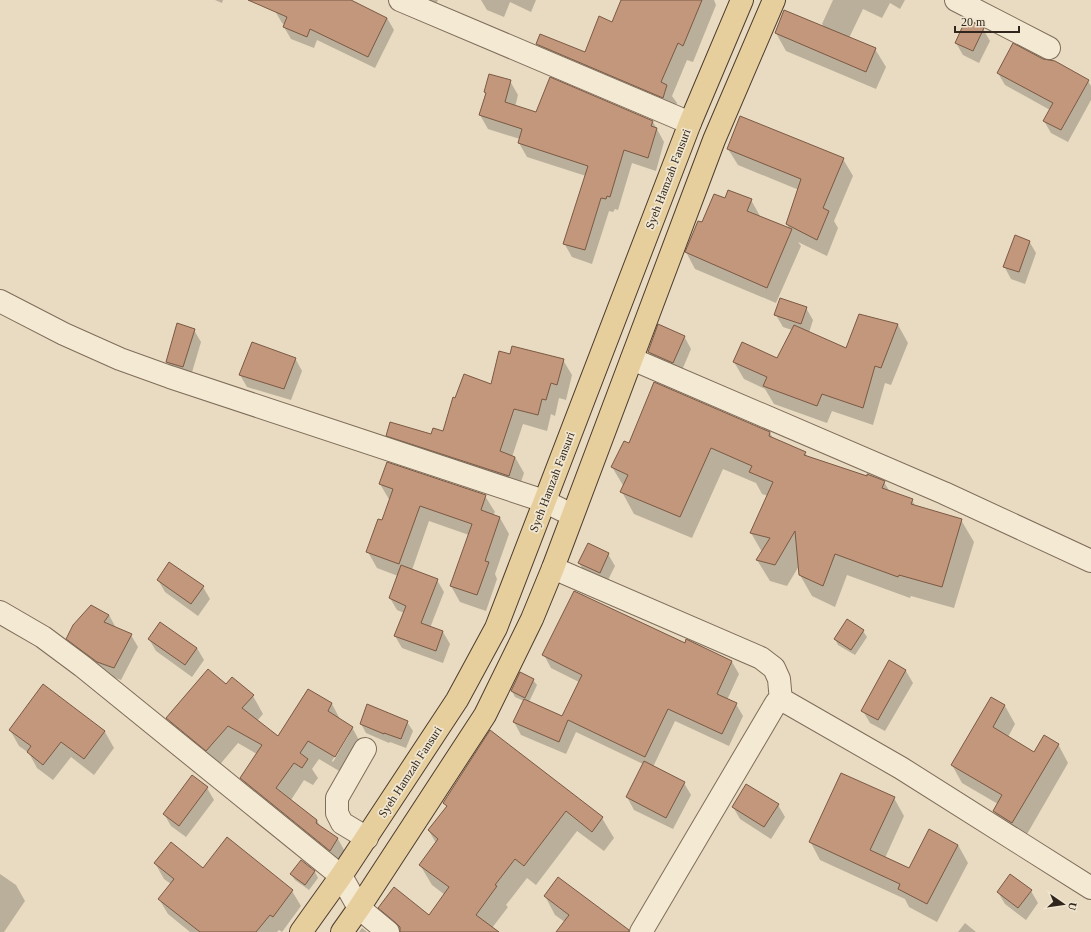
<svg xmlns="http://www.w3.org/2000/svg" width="1091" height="932" font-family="Georgia,serif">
<rect width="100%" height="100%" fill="#e8dbc1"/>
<!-- shadow -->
<path fill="#0003" fill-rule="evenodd" d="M215 0H223L222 3Z
M279 0H349L387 18 394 30 375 68 317 40 314 48 291 39 284 27 285 25 282 23 275 11Z
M429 0H438L436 4Z
M481 0H536L531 12 510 2 504 17 487 10Z
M622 0H714L716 5 693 62 687 60 672 96 677 103 672 114 547 61 537 44 585 53 613 23Z
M833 0H905L900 9 890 3 882 18 863 9 849 38 875 49 886 67 876 89 786 51 776 33 825 28 822 24Z
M983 29 990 41 979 63 963 55 956 43Z
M998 73 1088 81 1091 86V100L1068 142 1051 133 1044 121 1050 110 1005 85Z
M551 79 653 122 664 142 656 171 632 163 618 210 615 209 613 212 609 211 592 264 572 257 564 243 586 176 527 157 519 143 520 139 488 129 480 115 486 94 485 92 510 81 518 95 515 107 537 113Z
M728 149 843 159 853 176 834 221 838 228 827 256 798 242 801 246 776 303 695 269 686 252 726 199 751 200 760 216V217L790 230 787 224 799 190 738 165Z
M1029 241 1036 253 1025 284 1011 279 1004 266Z
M806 308 813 320 809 333 847 349 860 315 898 325 908 343 891 385 885 383 873 425 832 411 827 423 774 404 765 389 744 379 734 362 778 359 792 330 783 327 776 315Z
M194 330 201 342 190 379 174 374 167 361Z
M684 336 691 349 680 375 656 364 649 352Z
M252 343 295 358 302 371 291 400 247 387 240 375Z
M511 356 563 360 572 375 566 400 559 398 555 416 551 414 547 431 523 424 512 457H515L524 473 518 491 397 451 388 435H432L443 433 491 386Z
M770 433 773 438 805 452 808 458 884 482 890 492 912 500 916 507 961 520 974 542 954 608 911 596 910 598 847 575 835 607 812 596 800 575 799 566 787 586 770 581 757 560 762 552 751 533 768 496 762 494 756 483 723 469 692 538 634 514 622 492 624 487 612 467 629 445Z
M380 484 485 496 495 512 493 515 500 518 509 534 495 574 497 579 486 611 460 602 451 586 469 535 429 521 412 570 437 580 444 592 430 628 443 632 450 644 443 663 402 648 395 636 404 613 397 610 390 598 398 576 377 568 368 552 383 522 390 501Z
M608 554 615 566 606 584 586 575 579 563Z
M158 580 203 587 210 599 198 616 165 592Z
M109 615 116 628 131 635 138 647 121 680 104 674 74 651 67 639Z
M863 631 867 637 855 655 838 645 835 639Z
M149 639 197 648 204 660 192 677 156 651Z
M687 641 732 662 739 674 727 700 736 704 743 716 729 746 675 721 653 767 684 783 691 795 673 829 634 810 627 797 643 764 576 732 566 754 521 735 514 722 524 701 515 697 512 691 533 680 537 685 529 702 563 717 579 682 551 668 544 655 685 644Z
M890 662 906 671 913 683 885 731 870 723 863 711Z
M226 685 253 696 263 714 257 721 279 738 308 690 332 704 341 721 352 727 362 746 346 775 319 759 312 769 318 778 313 785 304 780 291 800 317 820 321 828 338 839 348 857 341 868 251 796 241 778 257 754 238 743 217 768 178 736 167 718ZM347 735H349L333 762 332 761Z
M43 686 105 732 114 748 94 775 71 757 53 780 37 768 29 753 19 746 10 730Z
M991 698 1005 706 1015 724 1008 737 1035 753 1058 744 1068 763 1023 841 1005 830 994 811 998 804 962 783 952 765Z
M407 722 413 731 406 748 390 742 389 743 366 733 361 724Z
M490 732 602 818 614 838 604 851 577 831 536 885 527 878 506 905 508 907 492 928 497 932H396L391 928 379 908 429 916 445 895 432 885 420 865 436 843 429 831 447 807 444 803Z
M207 788 214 800 186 837 171 826 164 814Z
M894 798 904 816 885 858 909 869 958 845 968 863 937 922 909 907 905 899 820 860 810 841Z
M778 805 785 817 771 839 740 819 733 807Z
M301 861 315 872 318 878 309 890 295 880 291 874Z
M155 863 203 869 292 891 301 906 282 932 279 930 277 932H190L168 914 159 899 171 884 164 879Z
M0 874 16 885 25 901 4 932H0Z
M1031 891 1038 903 1026 920 1005 904 998 892Z
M545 896 628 932H558L565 922 555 915Z
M965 923 976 932H958Z
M362 928 367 932H359Z"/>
<!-- building -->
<path fill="#c2977b" stroke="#7b5944" d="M248 0H351L387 18 368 57 310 29 307 37 283 27 287 17Z
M621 0H702L683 46 678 43 661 82 667 85 663 98 536 44 540 34 585 52 599 16 612 22Z
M784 10 876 48 866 72 775 33Z
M966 19 984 28 973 51 955 43Z
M1013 43 1043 59 1055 61 1089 80 1061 130 1043 121 1053 103 997 73Z
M489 74 511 80 505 102 536 112 550 77 653 121 651 126 657 128 648 158 624 150 610 197 607 196 606 199 601 198 585 250 563 244 588 166 518 143 522 129 479 115 486 93 484 92Z
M740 116 844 158 823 208 829 211 817 240 786 224 801 179 727 149Z
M728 190 752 199 747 211 792 229 767 288 685 252 698 221 702 222 714 194 725 198Z
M1015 235 1030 241 1019 272 1003 267Z
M780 298 807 307 801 324 774 315Z
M859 314 898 324 881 368 875 366 863 408 822 394 817 406 763 386 767 377 733 362 742 342 777 358 794 325 846 348Z
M177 323 195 329 183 367 166 362Z
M658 324 685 336 673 363 648 352Z
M252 342 296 358 284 389 239 375Z
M512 346 564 359 557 385 551 383 546 400 542 399 538 415 514 409 500 451 515 457 509 476 386 436 390 422 431 434 433 428 443 431 453 397 455 398 464 374 491 384 499 351 510 354Z
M654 382 770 432 769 436 806 452 804 455 867 476V474L885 481 882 488 913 499 911 504 962 519 942 587 899 575 898 577 835 554 823 586 799 575 795 531 775 565 756 560 770 538 750 533 773 482 749 472 752 466 711 448 680 517 620 492 628 475 611 467 624 441 629 443Z
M387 462 486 495 481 510 500 517 485 561 489 562 477 595 450 586 472 524 420 506 399 564 366 552 378 519 382 520 393 489 379 484Z
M588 543 609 553 600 573 578 563Z
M169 562 204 586 191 604 157 580Z
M401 565 438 579 421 623 443 631 436 651 394 636 406 606 389 598Z
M574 591 685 643 686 639 732 661 717 694 737 703 722 734 668 709 645 757 568 720 559 742 513 722 524 699 562 716 582 675 542 655Z
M91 605 109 615 104 622 132 634 114 668 97 662 66 639 73 625Z
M847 619 864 630 851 650 834 639Z
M160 622 197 648 185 665 148 639Z
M889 660 906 670 878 720 861 711Z
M208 669 226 684 232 677 254 695 242 708 278 736 308 689 332 703 328 711 353 727 335 757 308 741 300 753 308 759 302 768 294 763 276 788 317 820 316 823 338 838 330 851 240 778 262 745 228 726 206 751 166 718Z
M520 672 534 679 525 698 511 691Z
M43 684 105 731 84 759 61 742 43 765 27 752 31 746 9 730Z
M991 697 1005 705 993 727 1034 752 1044 735 1059 744 1012 823 993 811 1002 795 951 765Z
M367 704 408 721 401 739 384 733V734L360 724Z
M490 730 603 817 592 832 566 811 524 866 515 859 495 885 497 886 476 915 499 932H400V927L396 923 378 908 394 887 429 915 449 887 419 865 438 839 428 830 447 806 443 803Z
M644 761 685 782 666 818 626 797Z
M841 773 895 797 870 850 909 868 929 829 958 845 927 904 898 889 900 884 809 842Z
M192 775 208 787 179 826 163 814Z
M746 784 779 804 764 827 732 807Z
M227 837 293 890 273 917 270 915 256 932H200L158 899 174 879 154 863 171 842 203 868Z
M301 860 315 871 305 885 290 874Z
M1010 874 1032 890 1018 908 997 892Z
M558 877 629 930V932H556L569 915 544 896Z"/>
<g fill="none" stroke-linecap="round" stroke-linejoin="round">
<!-- minor casing -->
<g stroke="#7f6d5b" stroke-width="24">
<path id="minor" d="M400 0 690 123
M956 0 1049 48
M0 301 64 334 120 359 170 377 544 501 572 515
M632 359 944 493 1091 561
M553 568 761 658 774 668 779 679 781 701
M0 612 43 637 82 666 341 876 359 908 388 932
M365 749 337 798V813L342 823 367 838
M641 932 776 703 781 701 786 702 901 768 1091 888"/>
</g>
<!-- major casing -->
<g stroke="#4d3c2f" stroke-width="24">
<path id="major" d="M301 932 341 876 457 700 496 628 690 123 742 0
M342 932 359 908 485 715 532 619 553 568 714 140 774 0"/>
</g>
<!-- minor -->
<use href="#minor" stroke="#f4e9d3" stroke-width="22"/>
<!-- major -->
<use href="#major" stroke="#e7cf9d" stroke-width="22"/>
</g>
<g text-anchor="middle" stroke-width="3.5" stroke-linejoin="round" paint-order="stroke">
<!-- street labels -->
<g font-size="12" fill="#31261d" stroke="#f0e6d0">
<text transform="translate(668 179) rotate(-69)" y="4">Syeh Hamzah Fansuri</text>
<text transform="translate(552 482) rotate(-69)" y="4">Syeh Hamzah Fansuri</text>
<text transform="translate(410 772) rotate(-57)" y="4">Syeh Hamzah Fansuri</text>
</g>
</g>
<!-- north arrow -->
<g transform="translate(1063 904) rotate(103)" stroke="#f0e6d0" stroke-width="3" paint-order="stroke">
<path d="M0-3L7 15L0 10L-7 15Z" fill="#31261d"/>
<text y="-6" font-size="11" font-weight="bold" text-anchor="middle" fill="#31261d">U</text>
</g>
<!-- scale -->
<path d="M955 26v6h64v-6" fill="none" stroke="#31261d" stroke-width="2"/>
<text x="961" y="26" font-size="12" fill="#31261d" stroke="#f0e6d0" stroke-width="3" paint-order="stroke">20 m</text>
</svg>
